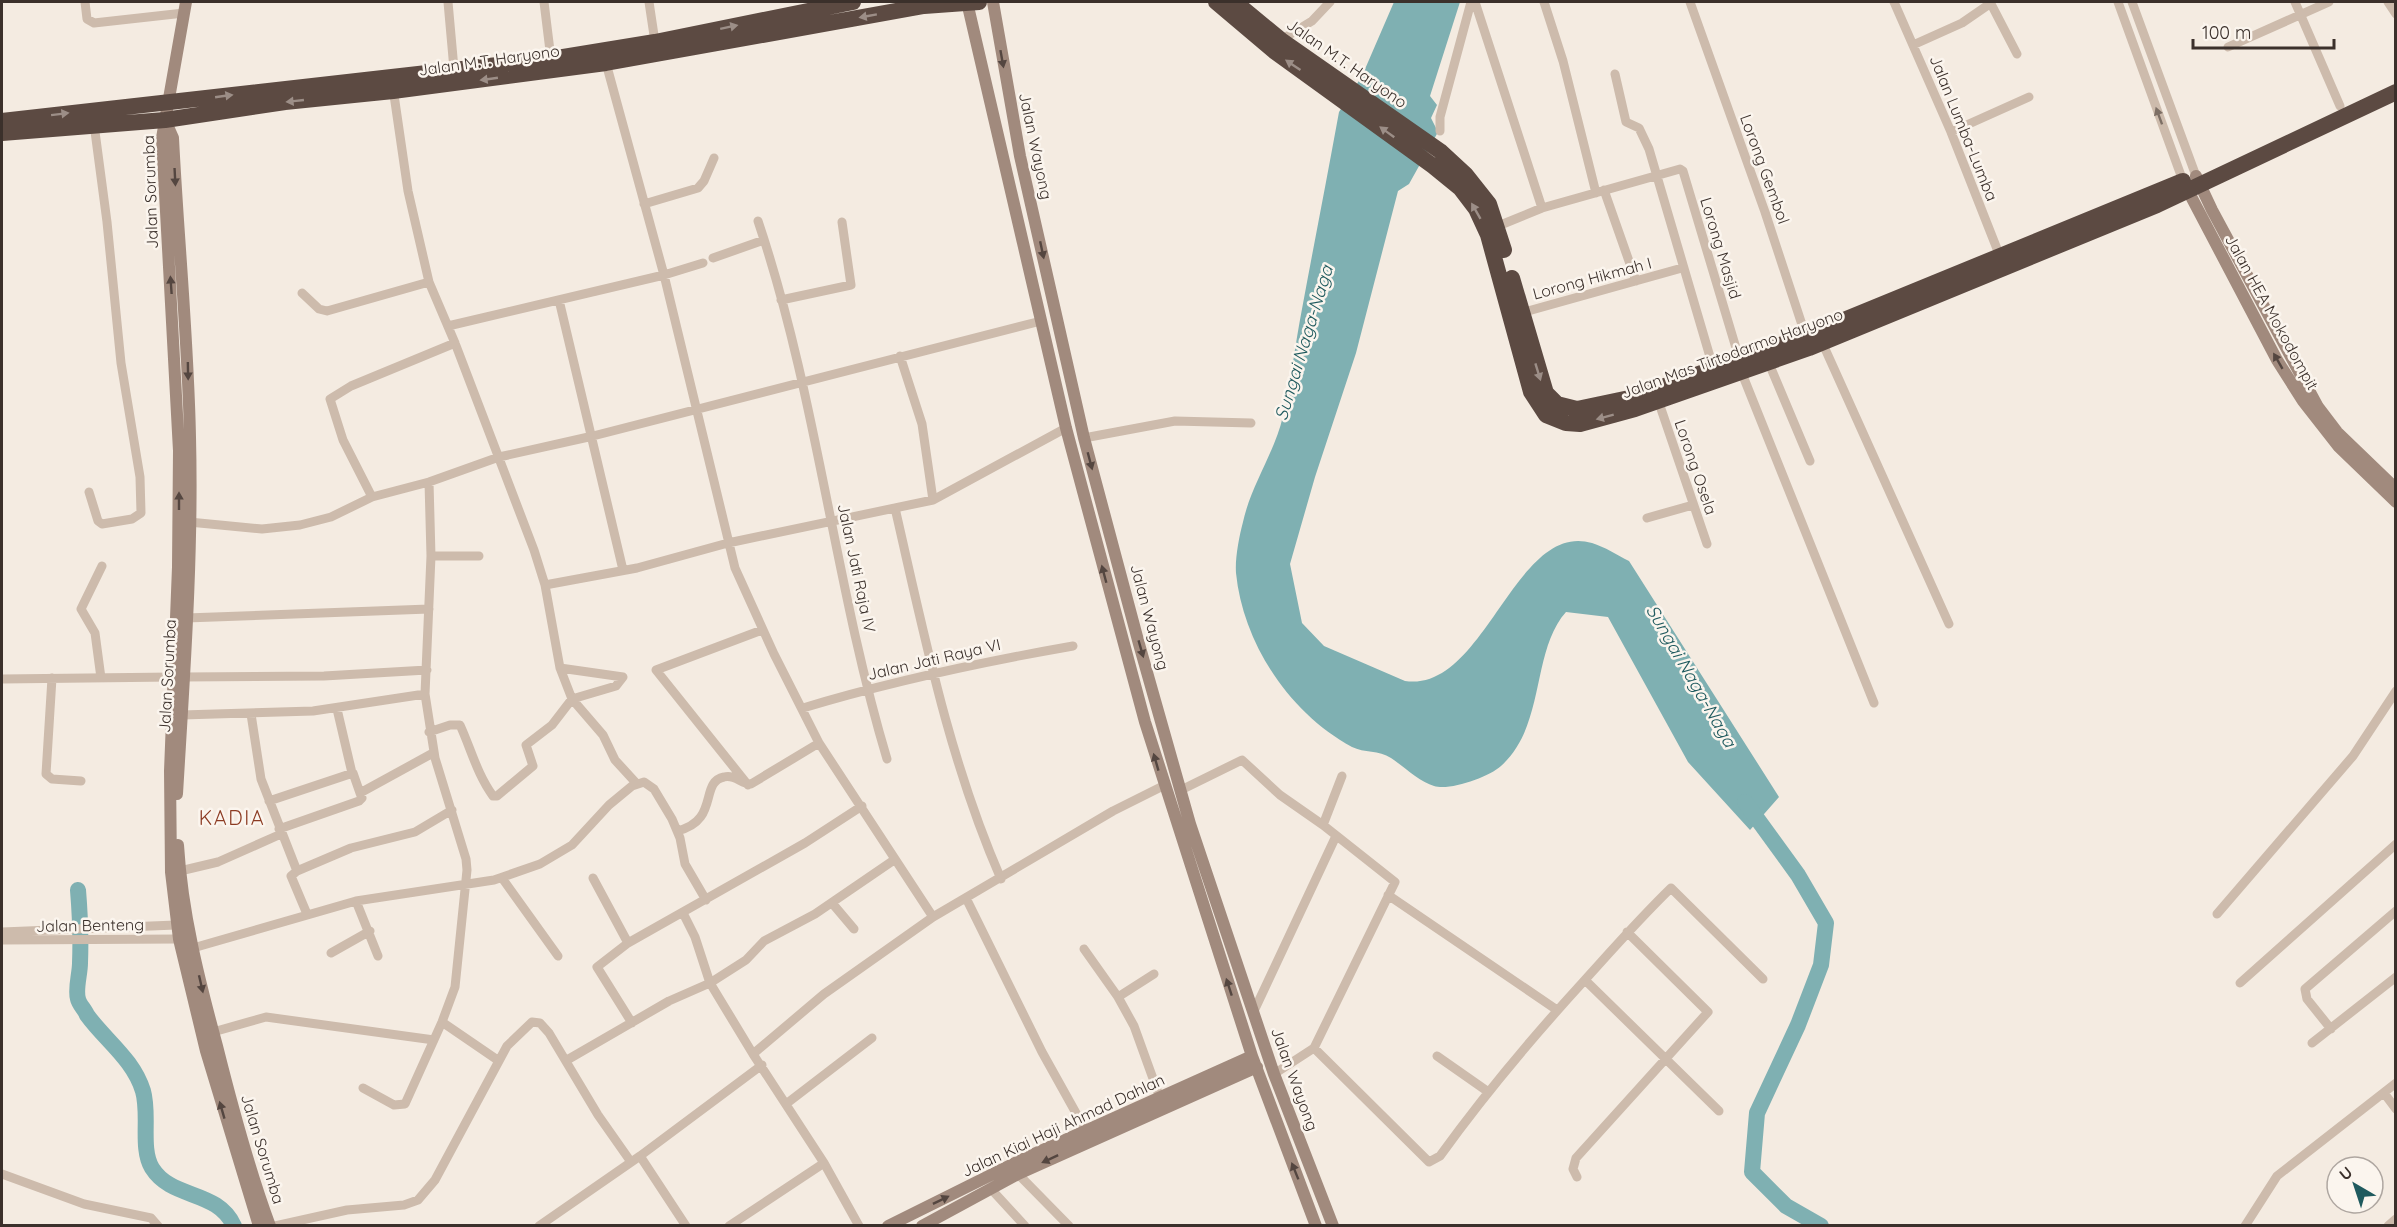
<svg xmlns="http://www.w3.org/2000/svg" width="2397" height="1227" font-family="Quicksand,sans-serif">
<rect width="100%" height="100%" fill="#f4ebe1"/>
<!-- water -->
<path fill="#7fb0b2" d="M1394 2H1460L1430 96 1437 105 1431 118 1438 132 1409 184 1398 191 1356 353 1315 477 1290 564 1302 623 1324 646 1405 681C1485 693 1515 520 1592 543 1605 547 1617 555 1629 561L1779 797 1750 830 1688 762 1608 617 1566 612C1531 651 1546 726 1501 766 1489 777 1450 791 1434 786 1420 782 1403 766 1391 758 1379 750 1364 753 1352 747 1289 713 1243 643 1236 573 1235 558 1239 537 1243 522 1251 485 1275 452 1283 416 1291 381 1295 345 1302 309 1314 244 1327 178 1339 112L1362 76Z"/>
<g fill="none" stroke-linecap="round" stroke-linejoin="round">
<!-- river -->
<path stroke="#7fb0b2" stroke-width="16" d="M1745 802 1798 875 1826 923 1821 965 1798 1025 1757 1113 1752 1172 1786 1206 1821 1226
M78 890C80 914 81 938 80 963 80 974 75 989 78 999 79 1004 85 1010 87 1015 106 1041 133 1059 143 1091 150 1115 140 1148 152 1168 172 1200 217 1189 234 1226"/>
<!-- street -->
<path stroke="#cdbbac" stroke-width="9" d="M85 2 87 19 94 23 184 13
M448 2 454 69
M544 2 551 59
M649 2 655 42
M1475 2 1542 208
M1544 2 1563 61 1596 193
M1690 2 1765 212 1807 340
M1894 2 1951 132 2001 259
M1990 2 2017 54
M2118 2 2183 181
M2132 2 2196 176
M2295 2 2340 106
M2388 2 2396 14
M1281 40 1312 21 1330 2
M1913 45 1962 23 1991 3
M2228 47 2329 2
M606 63 664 275 735 568 774 654 819 743 933 917
M1615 74 1626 122 1639 128 1649 149 1713 367
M393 88 408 191 429 282 455 343 534 550 545 585 560 668 572 699 603 735 615 760 637 784
M1440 131V117L1471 2
M1951 132 2029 97
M1604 190 1636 281
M644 204 698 188 704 181 714 158
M758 221C817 396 834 582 887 759
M1498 226 1542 208 1680 169 1683 171 1739 358
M713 258 764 240
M302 293 319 309 327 311 429 282
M559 300 623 570
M781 300 851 285 842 222
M1521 313 1682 268
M448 326 664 275 703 263
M1822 342 1949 624
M900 356 922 424 933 500
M1768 361 1810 461
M1741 371 1874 703
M1658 400 1707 544
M1084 438 1175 421 1251 423
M89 492 98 521 102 524 132 519 141 513 140 477 121 363 107 222 94 124
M372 497 343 440 330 399 351 386 455 343
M895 508C924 634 949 760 1001 879
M1647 518 1693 505
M189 522 262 529 300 525 331 517 372 497 429 482 499 457 593 436 1041 321
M431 556H479
M545 585 637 568 728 543 933 500 1066 428
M186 618 429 609
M183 677 324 676 427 670
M52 678 46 774 52 779 81 781
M101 678 95 633 81 609 102 566
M2 679 173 677
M803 708C892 681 982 662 1073 646
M337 709 352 773
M251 714 261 779 297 871 291 876 307 914
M182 715 313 711 425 694
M429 732 450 725H460C471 749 477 774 493 796H497L533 766 526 745 552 725 572 699 616 686 623 677 560 668
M748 785 656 670 762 630
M1181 790 1242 760 1280 795 1323 825 1395 882 1314 1048 1274 1074
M269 801 353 773 360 793
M1323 825 1342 776
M279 829 359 801 362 798 360 793 433 753
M677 831C720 821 699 782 724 777 735 774 741 784 751 784L819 743
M180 871 218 862 281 834
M297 871 351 848 415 832 452 810
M502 878 558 956
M593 878 628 943 805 843 862 806
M1388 895 1557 1010
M966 898 1042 1052 1086 1131
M356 901 378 956
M832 903 854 929
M683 913 695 937 710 983 753 1054
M2217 914 2353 756 2396 691
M2 932 176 925
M2 940 179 939
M628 943 597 967 632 1023
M193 948 356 901 494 880 540 864 572 845 609 805 632 786 644 782 654 789 672 819 680 838 685 864 706 900
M1084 949 1118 997 1134 1026 1160 1098
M331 953 370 931
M1585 980 1719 1111
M2240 983 2396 844
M1118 997 1154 974
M1254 1011 1336 836
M442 1022 499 1061
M2331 1029 2307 999 2305 989 2396 911
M213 1032 266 1017 434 1040
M2312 1043 2396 977
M1314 1048 1429 1162 1440 1156C1486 1092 1531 1039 1583 982 1612 950 1640 918 1671 888L1763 979
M1437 1056 1487 1091
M567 1060 669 1001 710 983 746 960 764 941 815 914 894 860
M363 1088 394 1105 405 1104 442 1022 455 987 467 870 466 859 435 758 425 694 431 556 429 482
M2384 1093 2396 1109
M786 1104 872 1038
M640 1156 686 1226
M2 1174 84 1204 151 1218 158 1226
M1018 1174 1069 1226
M1577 1177 1573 1169 1576 1158 1708 1012 1627 932
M991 1189 1025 1226
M275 1226 347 1210 404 1205 418 1200 435 1180 507 1046 532 1022 540 1023 549 1033 598 1115 631 1162
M539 1226 640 1156 762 1065
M729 1226 824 1163
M859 1226 824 1163 753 1054 824 994 933 917 1113 811 1163 786
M2245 1226 2277 1176 2396 1083
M2388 1226 2396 1219"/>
<!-- secondary -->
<path stroke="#a18a7d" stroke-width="12" d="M186 2 162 138 179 451 178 567 170 771 171 872 179 939 206 1051 259 1226
M967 2 1066 428 1145 722 1252 1056 1316 1226
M993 2 1020 156 1084 438 1139 644 1190 824 1274 1074 1333 1226
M165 120 173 138C178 238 188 337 190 437 193 555 184 676 177 794
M2196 176 2212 210 2318 407 2337 432 2396 489
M2185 185 2277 360 2303 401 2339 447 2396 502
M178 845C182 913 199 980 217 1046 232 1106 248 1167 270 1226
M888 1226 1025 1158 1252 1056
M922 1226 1018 1174 1257 1067"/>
<!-- highway -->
<path stroke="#5c4a42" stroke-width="16" d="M1216 2 1274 51 1433 166 1460 188 1476 209 1488 235 1531 392 1546 415 1566 423 1580 424 1635 409 1809 348 2157 205 2396 92
M1235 2 1281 40 1440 151 1466 175 1489 204 1504 250
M2 121 551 59 655 42 853 2
M2 133 165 120 285 102 393 91 606 63 924 6 979 2
M1512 278 1546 393 1557 404 1577 409 1634 397 1805 336 2183 181"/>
</g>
<!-- one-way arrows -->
<defs><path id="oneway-solid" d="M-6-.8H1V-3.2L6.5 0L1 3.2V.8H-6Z" transform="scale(1.5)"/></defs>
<g fill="#9c8e87">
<use href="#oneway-solid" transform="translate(868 16) rotate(170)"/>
<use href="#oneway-solid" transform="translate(729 27) rotate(-12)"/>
<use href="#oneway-solid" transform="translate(1293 65) rotate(-146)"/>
<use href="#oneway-solid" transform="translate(489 79) rotate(172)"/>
<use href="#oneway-solid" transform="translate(224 96) rotate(-8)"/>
<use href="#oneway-solid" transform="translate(295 101) rotate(174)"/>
<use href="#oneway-solid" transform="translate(60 114) rotate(-7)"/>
<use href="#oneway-solid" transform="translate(1387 132) rotate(-144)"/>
<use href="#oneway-solid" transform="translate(1476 211) rotate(-120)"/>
<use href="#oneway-solid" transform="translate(1538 372) rotate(73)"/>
<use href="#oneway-solid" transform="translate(1605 417) rotate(165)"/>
</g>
<g fill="#544640">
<use href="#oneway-solid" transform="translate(1002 59) rotate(80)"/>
<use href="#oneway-solid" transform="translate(175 177) rotate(87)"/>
<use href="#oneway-solid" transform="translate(1042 250) rotate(78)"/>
<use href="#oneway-solid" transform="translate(171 285) rotate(-94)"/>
<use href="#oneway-solid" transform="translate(2278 361) rotate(-120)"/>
<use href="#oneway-solid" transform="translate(188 371) rotate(89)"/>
<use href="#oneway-solid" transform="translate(1090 461) rotate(75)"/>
<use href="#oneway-solid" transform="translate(179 501) rotate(-90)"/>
<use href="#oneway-solid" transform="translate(1104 574) rotate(-105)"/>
<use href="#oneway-solid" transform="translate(1141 649) rotate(74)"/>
<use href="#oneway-solid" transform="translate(1156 762) rotate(-106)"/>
<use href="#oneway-solid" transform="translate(201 984) rotate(77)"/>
<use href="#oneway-solid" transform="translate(1229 987) rotate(-108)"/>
<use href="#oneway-solid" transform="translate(222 1110) rotate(-106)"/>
<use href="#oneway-solid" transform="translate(1050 1159) rotate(155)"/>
<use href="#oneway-solid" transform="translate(1295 1171) rotate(-112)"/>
<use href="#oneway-solid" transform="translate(941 1200) rotate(-26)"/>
</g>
<use fill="#7d6f65" href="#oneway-solid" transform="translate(2159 116) rotate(-110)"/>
<g text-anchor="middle" stroke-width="5" stroke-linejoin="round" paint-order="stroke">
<!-- street labels -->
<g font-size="16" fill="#3b302b" stroke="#fbf5ee">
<text transform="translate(489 60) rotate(-8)" y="6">Jalan M.T. Haryono</text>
<text transform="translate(1347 63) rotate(35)" y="6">Jalan M.T. Haryono</text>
<text transform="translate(1964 128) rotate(68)" y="6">Jalan Lumba-Lumba</text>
<text transform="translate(1036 146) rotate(78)" y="6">Jalan Wayong</text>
<text transform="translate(1765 169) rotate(70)" y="6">Lorong Gembol</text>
<text transform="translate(150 192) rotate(-92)" y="6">Jalan Sorumba</text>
<text transform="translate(1721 248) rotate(73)" y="6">Lorong Masjid</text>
<text transform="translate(1592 278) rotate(-15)" y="6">Lorong Hikmah I</text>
<text transform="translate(2272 312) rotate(61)" y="6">Jalan HEA Mokodompit</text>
<text transform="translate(1732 353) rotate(-20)" y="6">Jalan Mas Tirtodarmo Haryono</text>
<text transform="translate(1696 467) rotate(71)" y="6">Lorong Osela</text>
<text transform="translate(857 568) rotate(78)" y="6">Jalan Jati Raja IV</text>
<text transform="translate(1150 617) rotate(75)" y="6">Jalan Wayong</text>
<text transform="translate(934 659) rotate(-13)" y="6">Jalan Jati Raya VI</text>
<text transform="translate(167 676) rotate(-87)" y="6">Jalan Sorumba</text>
<text transform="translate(90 925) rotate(-1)" y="6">Jalan Benteng</text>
<text transform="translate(1295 1079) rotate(70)" y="6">Jalan Wayong</text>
<text transform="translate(1063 1125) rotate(-25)" y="6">Jalan Kiai Haji Ahmad Dahlan</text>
<text transform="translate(263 1149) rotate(73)" y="6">Jalan Sorumba</text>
</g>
<!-- water labels -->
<g font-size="18" font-style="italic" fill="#1f5a5e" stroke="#fbf5ee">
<text transform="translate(1304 343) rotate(-73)" y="6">Sungai Naga-Naga</text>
<text transform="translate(1691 676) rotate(60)" y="6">Sungai Naga-Naga</text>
</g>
<!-- quarter labels -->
<g font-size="20" letter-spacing="1.5" fill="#8c3b22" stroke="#fbf5ee">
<text x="232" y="825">KADIA</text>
</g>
</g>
<!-- border -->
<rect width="2397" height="1227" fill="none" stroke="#3b302b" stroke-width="6"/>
<!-- north arrow -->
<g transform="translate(2355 1185) rotate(321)"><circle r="28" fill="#fbf5ee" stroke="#aea6a0" stroke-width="1.5"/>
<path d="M0-4.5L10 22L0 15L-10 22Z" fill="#1f5a5e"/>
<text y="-9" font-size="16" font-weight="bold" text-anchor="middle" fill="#3b302b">U</text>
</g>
<!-- scale -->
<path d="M2193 39v9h141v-9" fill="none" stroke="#3b302b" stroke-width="3"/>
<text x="2202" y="39" font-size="18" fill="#3b302b" stroke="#fbf5ee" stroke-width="4.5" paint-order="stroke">100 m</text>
</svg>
